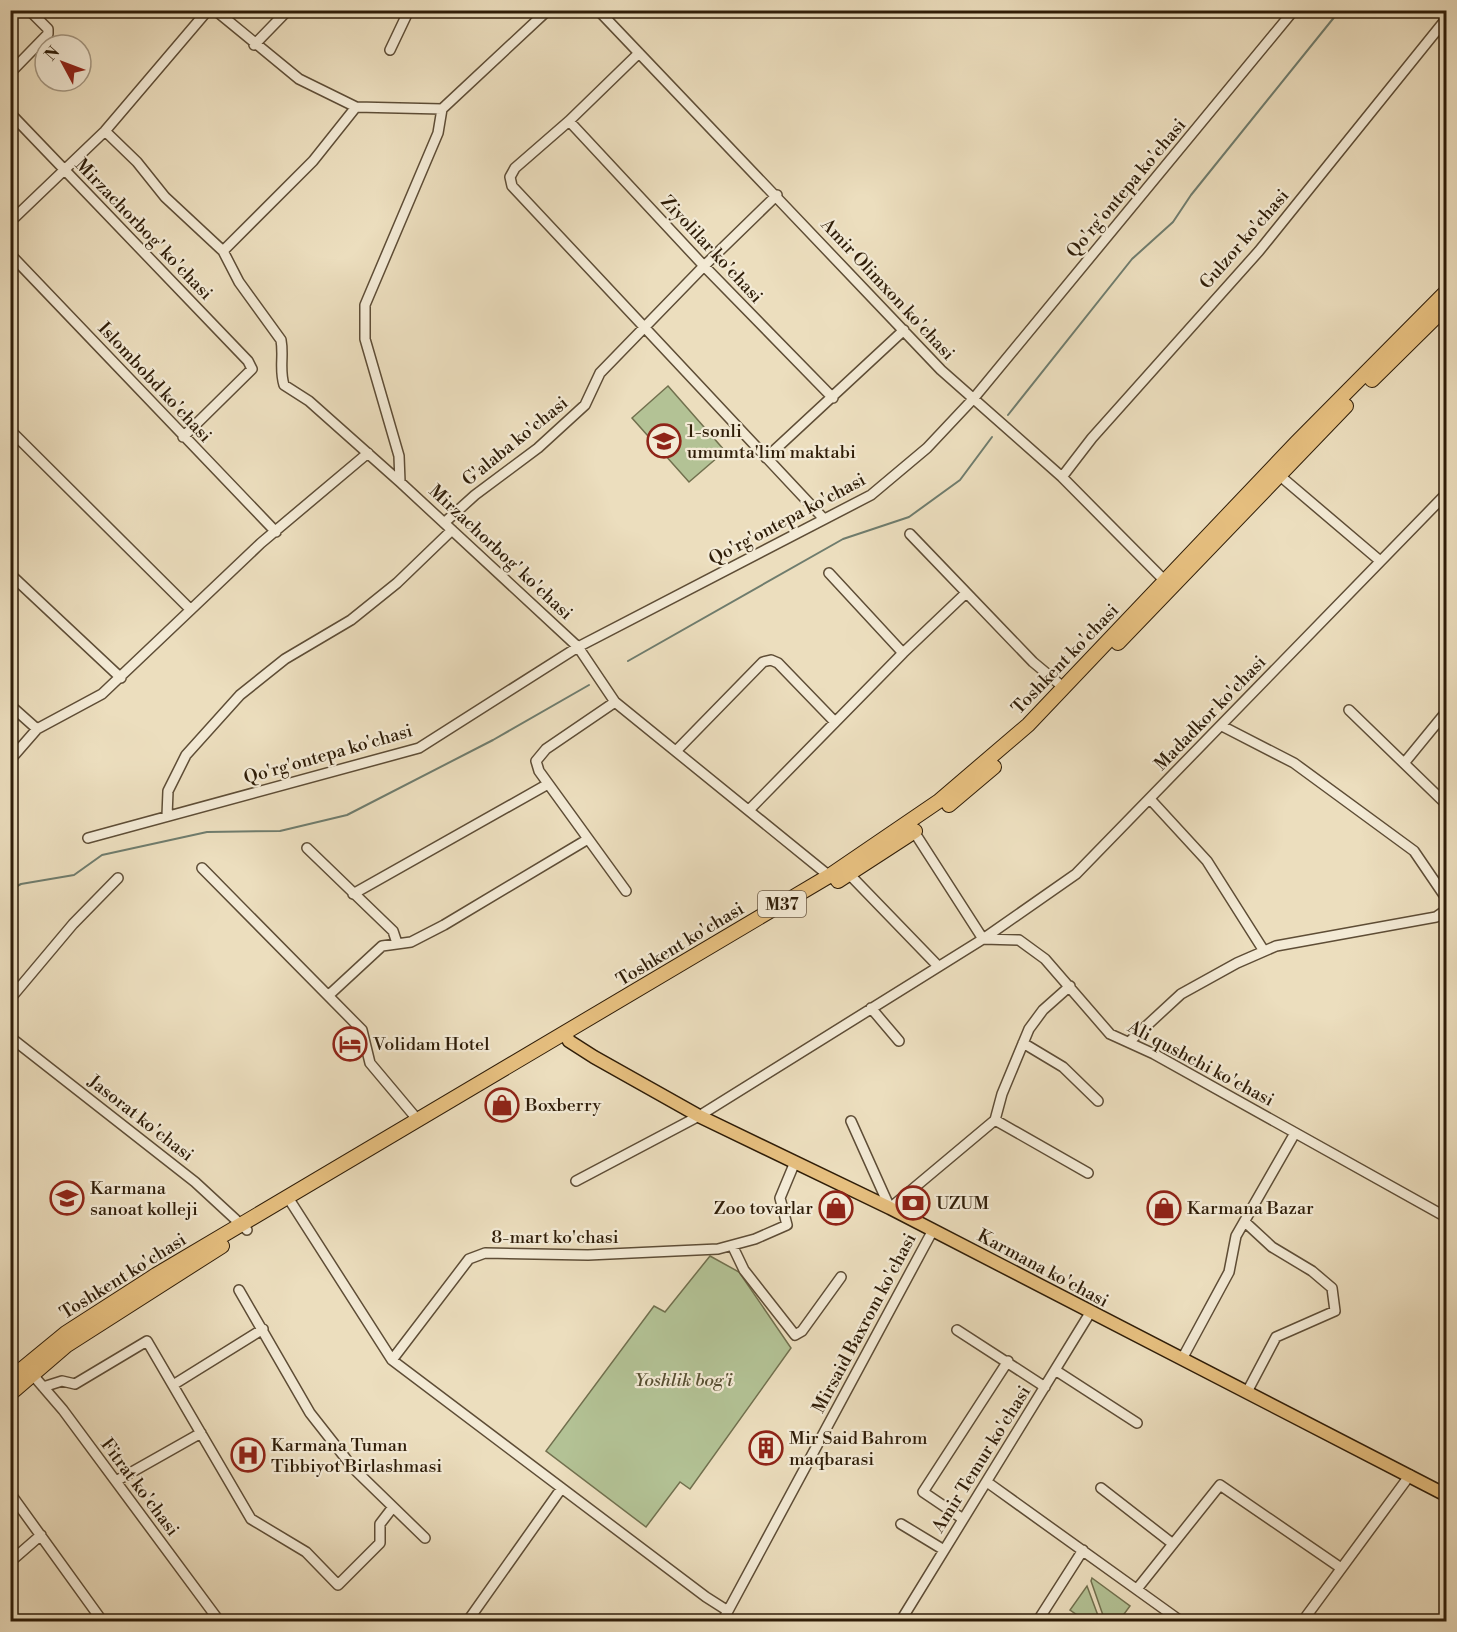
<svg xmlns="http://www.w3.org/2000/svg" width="1457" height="1632" font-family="'Libre Bodoni',serif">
<rect width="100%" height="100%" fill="#ecdebe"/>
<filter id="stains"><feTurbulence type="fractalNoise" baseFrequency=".00333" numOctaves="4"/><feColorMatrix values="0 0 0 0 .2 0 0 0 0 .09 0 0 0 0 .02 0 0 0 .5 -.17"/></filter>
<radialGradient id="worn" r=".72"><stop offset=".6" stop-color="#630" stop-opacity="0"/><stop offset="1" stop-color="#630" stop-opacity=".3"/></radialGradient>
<!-- green -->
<path fill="#b3c295" stroke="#71704e" stroke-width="1.5" d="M668 386 725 451 689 482 632 418Z
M710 1256 739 1272 791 1348 690 1489 680 1482 646 1527 546 1451 654 1306 665 1312Z
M1092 1578 1130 1606 1119 1621H1105L1091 1581Z
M1087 1586 1100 1621H1086L1070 1610Z"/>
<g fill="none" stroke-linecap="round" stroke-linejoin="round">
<!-- stream -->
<path stroke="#6f7c6d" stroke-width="2" d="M1008 415 1132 259 1173 222 1191 195 1340 10
M628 661 843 539 909 517 960 480 992 437
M10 890 21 884 74 875 102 855 207 832 280 831 347 815 493 740 589 685"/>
<!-- minor casing -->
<g stroke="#5e4d36" stroke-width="12">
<path id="minor" d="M215 10 299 79 356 107 442 109
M598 10 941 370 1062 477 1167 583
M254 45 288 10
M390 50 409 10
M639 53 569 121 515 168 510 177 512 186 824 519
M10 73 48 34V29L29 10
M10 113 248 361 252 369 183 437
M569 121 704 266 833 398
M105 131 137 162 165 197 223 251 239 282 281 340C284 356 279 369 284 385L309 401 400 482 578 647 615 702 833 879
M10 222 105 131 208 10
M223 251 313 161 356 107
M10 254 276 532
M10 430 190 609
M766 458 904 330
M1279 475 1379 560
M1062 477 1092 438 1259 251 1446 19
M400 482 399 456 365 339V305L438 133 442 109 548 10
M444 523 475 495 538 448 585 405 600 373 704 266 777 195
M910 534 1033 662 1063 687
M829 573 903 653
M10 574 121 678
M615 702 546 749 536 761 539 771 626 891
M10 705 37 729
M1349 710 1446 804
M1222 726 1294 763 1414 851 1446 898
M676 751 763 662 771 660 778 663 835 722
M10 760 37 729 102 694 261 543 368 453
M1405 762 1446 712
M1150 799 1207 861 1264 951
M750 809 903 653 966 593
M167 816 168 791 186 755 240 695 285 659 351 620 397 583 452 530
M911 827 983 939
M88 838 419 748 578 647 871 495 927 448 974 398 1294 10
M307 848 393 931 397 943
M202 868 362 1030 370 1063 417 1119
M849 874 938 966
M353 894 548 784
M983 939 1019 940 1045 959 1110 1034 1154 1054 1446 1217
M329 995 382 946 411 942 444 925 588 839
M10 999 73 924 118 878
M871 1008 899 1041
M10 1037 195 1182 247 1230
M1129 1042 1181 994 1237 963 1276 946 1436 917 1446 910
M1023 1043 1063 1067 1098 1101
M995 1120 1088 1173
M851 1121 890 1208 995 1120 1002 1094 1029 1029 1043 1010 1070 986
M576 1181 699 1116 983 939 1076 874 1446 494
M287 1196 392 1360 706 1597 728 1611
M1245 1222 1272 1247 1312 1271 1332 1288 1335 1311 1276 1337 1247 1392
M733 1247 744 1270 795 1335 802 1331 841 1277
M239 1290 310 1413 354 1469 425 1538
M957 1330 1045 1387
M1182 1359 1229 1272 1236 1236 1295 1133
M392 1360 469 1259 485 1253 588 1255 718 1249 755 1239 787 1225 780 1198 795 1162
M1055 1370 1137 1423
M32 1374 63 1410 220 1622
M173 1385 263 1329
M43 1387 62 1381 75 1384 147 1341 251 1519 306 1552 338 1585 380 1543V1524L393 1507
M116 1481 201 1433
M987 1482 1182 1622
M1101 1488 1173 1544
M10 1493 103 1622
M963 1519 923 1492 1008 1361
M901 1524 944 1550
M10 1562 41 1535
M1137 1589 1220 1485 1341 1568
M467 1622 561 1489
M722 1622 933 1230
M900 1622 1090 1313
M1037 1622 1083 1550
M1302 1622 1410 1475"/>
</g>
<!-- major casing -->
<g stroke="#2f1d08" stroke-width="15">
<path id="major" d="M565 1033 569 1041 594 1057 699 1116 890 1208 1446 1495"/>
</g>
<!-- highway casing -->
<g stroke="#2f1d08" stroke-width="16">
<path id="highway" d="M1372 380 1446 307
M1118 643 1346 406
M949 805 994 767
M838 881 915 831
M10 1379 66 1333 156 1275 829 876 939 801 1028 725 1297 442 1446 292
M10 1394 67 1345 222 1246"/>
</g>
<!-- minor -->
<use href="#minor" stroke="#f3ead5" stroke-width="9"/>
<!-- major -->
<use href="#major" stroke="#e6bf7f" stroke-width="12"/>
<!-- highway -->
<use href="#highway" stroke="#e6bf7f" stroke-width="14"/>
</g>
<!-- icons -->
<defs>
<g id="school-ring" transform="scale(1.725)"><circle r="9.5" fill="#f3ead5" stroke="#8f2418" stroke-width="1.5"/><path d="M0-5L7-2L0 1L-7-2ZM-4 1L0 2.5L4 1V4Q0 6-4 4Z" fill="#8f2418"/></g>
<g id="hotel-ring" transform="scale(1.725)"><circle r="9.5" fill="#f3ead5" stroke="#8f2418" stroke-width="1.5"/><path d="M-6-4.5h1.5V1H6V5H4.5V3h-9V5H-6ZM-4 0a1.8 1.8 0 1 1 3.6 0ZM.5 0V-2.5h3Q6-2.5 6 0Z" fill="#8f2418"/></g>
<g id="shop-ring" transform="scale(1.725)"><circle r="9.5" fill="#f3ead5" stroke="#8f2418" stroke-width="1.5"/><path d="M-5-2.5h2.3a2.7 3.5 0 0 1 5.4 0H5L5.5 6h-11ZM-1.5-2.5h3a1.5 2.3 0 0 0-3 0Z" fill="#8f2418"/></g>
<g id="university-ring" transform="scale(1.725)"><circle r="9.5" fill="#f3ead5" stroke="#8f2418" stroke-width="1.5"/><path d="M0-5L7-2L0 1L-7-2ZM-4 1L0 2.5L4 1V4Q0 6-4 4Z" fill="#8f2418"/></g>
<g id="bank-ring" transform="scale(1.725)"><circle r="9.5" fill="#f3ead5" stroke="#8f2418" stroke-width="1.5"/><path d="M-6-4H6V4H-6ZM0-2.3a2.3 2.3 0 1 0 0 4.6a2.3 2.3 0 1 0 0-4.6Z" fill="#8f2418"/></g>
<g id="building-ring" transform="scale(1.725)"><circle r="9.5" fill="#f3ead5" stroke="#8f2418" stroke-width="1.5"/><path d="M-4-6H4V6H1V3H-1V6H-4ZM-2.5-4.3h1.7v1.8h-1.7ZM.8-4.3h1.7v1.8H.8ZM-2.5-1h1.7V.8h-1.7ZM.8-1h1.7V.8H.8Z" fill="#8f2418"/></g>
<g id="hospital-ring" transform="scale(1.725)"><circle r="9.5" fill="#f3ead5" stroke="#8f2418" stroke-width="1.5"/><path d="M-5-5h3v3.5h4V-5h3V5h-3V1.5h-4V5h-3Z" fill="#8f2418"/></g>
</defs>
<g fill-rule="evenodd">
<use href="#school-ring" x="664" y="441"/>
<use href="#hotel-ring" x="350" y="1044"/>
<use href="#shop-ring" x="502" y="1105"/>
<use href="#university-ring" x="67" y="1198"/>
<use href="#bank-ring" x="913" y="1203"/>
<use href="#shop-ring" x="836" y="1208"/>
<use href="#shop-ring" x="1164" y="1208"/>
<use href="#building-ring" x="766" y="1448"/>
<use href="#hospital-ring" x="248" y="1455"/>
</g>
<g text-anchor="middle" stroke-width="4.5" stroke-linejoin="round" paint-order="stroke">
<!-- shield labels -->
<rect fill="#f3ead5" stroke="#6a5a46" stroke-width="1.5" x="758" y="891" width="48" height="26" rx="4.5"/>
<g font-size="16" font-weight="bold" fill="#2f1d08">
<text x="782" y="910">M37</text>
</g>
<!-- street labels -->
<g font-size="18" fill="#2f1d08" stroke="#f3ead5">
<text transform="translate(1126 188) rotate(-50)" y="6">Qo'rg'ontepa ko'chasi</text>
<text transform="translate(144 229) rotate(46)" y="6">Mirzachorbog' ko'chasi</text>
<text transform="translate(1244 239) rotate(-49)" y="6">Gulzor ko'chasi</text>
<text transform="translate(712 249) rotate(47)" y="6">Ziyolilar ko'chasi</text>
<text transform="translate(888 289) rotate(47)" y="6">Amir Olimxon ko'chasi</text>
<text transform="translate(155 382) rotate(47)" y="6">Islombobd ko'chasi</text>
<text transform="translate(515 441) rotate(-39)" y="6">G'alaba ko'chasi</text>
<text transform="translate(787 519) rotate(-28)" y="6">Qo'rg'ontepa ko'chasi</text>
<text transform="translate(501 552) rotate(43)" y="6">Mirzachorbog' ko'chasi</text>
<text transform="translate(1065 659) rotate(-46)" y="6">Toshkent ko'chasi</text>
<text transform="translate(1210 713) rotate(-46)" y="6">Madadkor ko'chasi</text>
<text transform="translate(328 754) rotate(-16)" y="6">Qo'rg'ontepa ko'chasi</text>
<text transform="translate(680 944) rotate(-31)" y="6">Toshkent ko'chasi</text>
<text transform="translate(1201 1063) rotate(28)" y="6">Ali qushchi ko'chasi</text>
<text transform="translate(141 1118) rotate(38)" y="6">Jasorat ko'chasi</text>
<text x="555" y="1243">8-mart ko'chasi</text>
<text transform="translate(1043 1268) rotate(28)" y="6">Karmana ko'chasi</text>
<text transform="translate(123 1276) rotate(-32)" y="6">Toshkent ko'chasi</text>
<text transform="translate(864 1323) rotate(-62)" y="6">Mirsaid Baxrom ko'chasi</text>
<text transform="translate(981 1459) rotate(-58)" y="6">Amir Temur ko'chasi</text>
<text transform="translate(140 1487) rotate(53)" y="6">Fitrat ko'chasi</text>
</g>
<!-- poi labels -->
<g font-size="18" fill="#2f1d08" stroke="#f3ead5" text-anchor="start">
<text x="687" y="437">1-sonli<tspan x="687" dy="21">umumta'lim maktabi</tspan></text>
<text x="373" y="1050">Volidam Hotel</text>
<text x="525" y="1111">Boxberry</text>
<text x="90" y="1194">Karmana<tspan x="90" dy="21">sanoat kolleji</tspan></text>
<text x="936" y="1209">UZUM</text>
<text x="813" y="1214" text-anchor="end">Zoo tovarlar</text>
<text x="1187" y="1214">Karmana Bazar</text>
<text x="789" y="1444">Mir Said Bahrom<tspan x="789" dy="21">maqbarasi</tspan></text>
<text x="271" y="1451">Karmana Tuman<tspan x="271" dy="21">Tibbiyot Birlashmasi</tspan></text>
</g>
<!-- park labels -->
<g font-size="18" font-style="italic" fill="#574f32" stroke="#f3ead5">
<text x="684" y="1386">Yoshlik bog'i</text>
</g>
</g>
<!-- margin -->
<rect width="1457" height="1632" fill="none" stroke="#ecdebe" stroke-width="36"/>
<rect x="12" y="12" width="1433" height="1608" fill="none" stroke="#2f1d08" stroke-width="3"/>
<rect x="18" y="18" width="1421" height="1596" fill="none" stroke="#2f1d08" stroke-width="1.5"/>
<!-- north arrow -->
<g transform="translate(63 63) rotate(311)"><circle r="28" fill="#f3ead5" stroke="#a59883" stroke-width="1.5"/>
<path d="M0-4.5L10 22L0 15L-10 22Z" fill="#8f2418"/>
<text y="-9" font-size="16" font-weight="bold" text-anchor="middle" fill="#2f1d08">N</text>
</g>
<rect width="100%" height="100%" filter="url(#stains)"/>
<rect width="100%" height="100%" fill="url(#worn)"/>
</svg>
